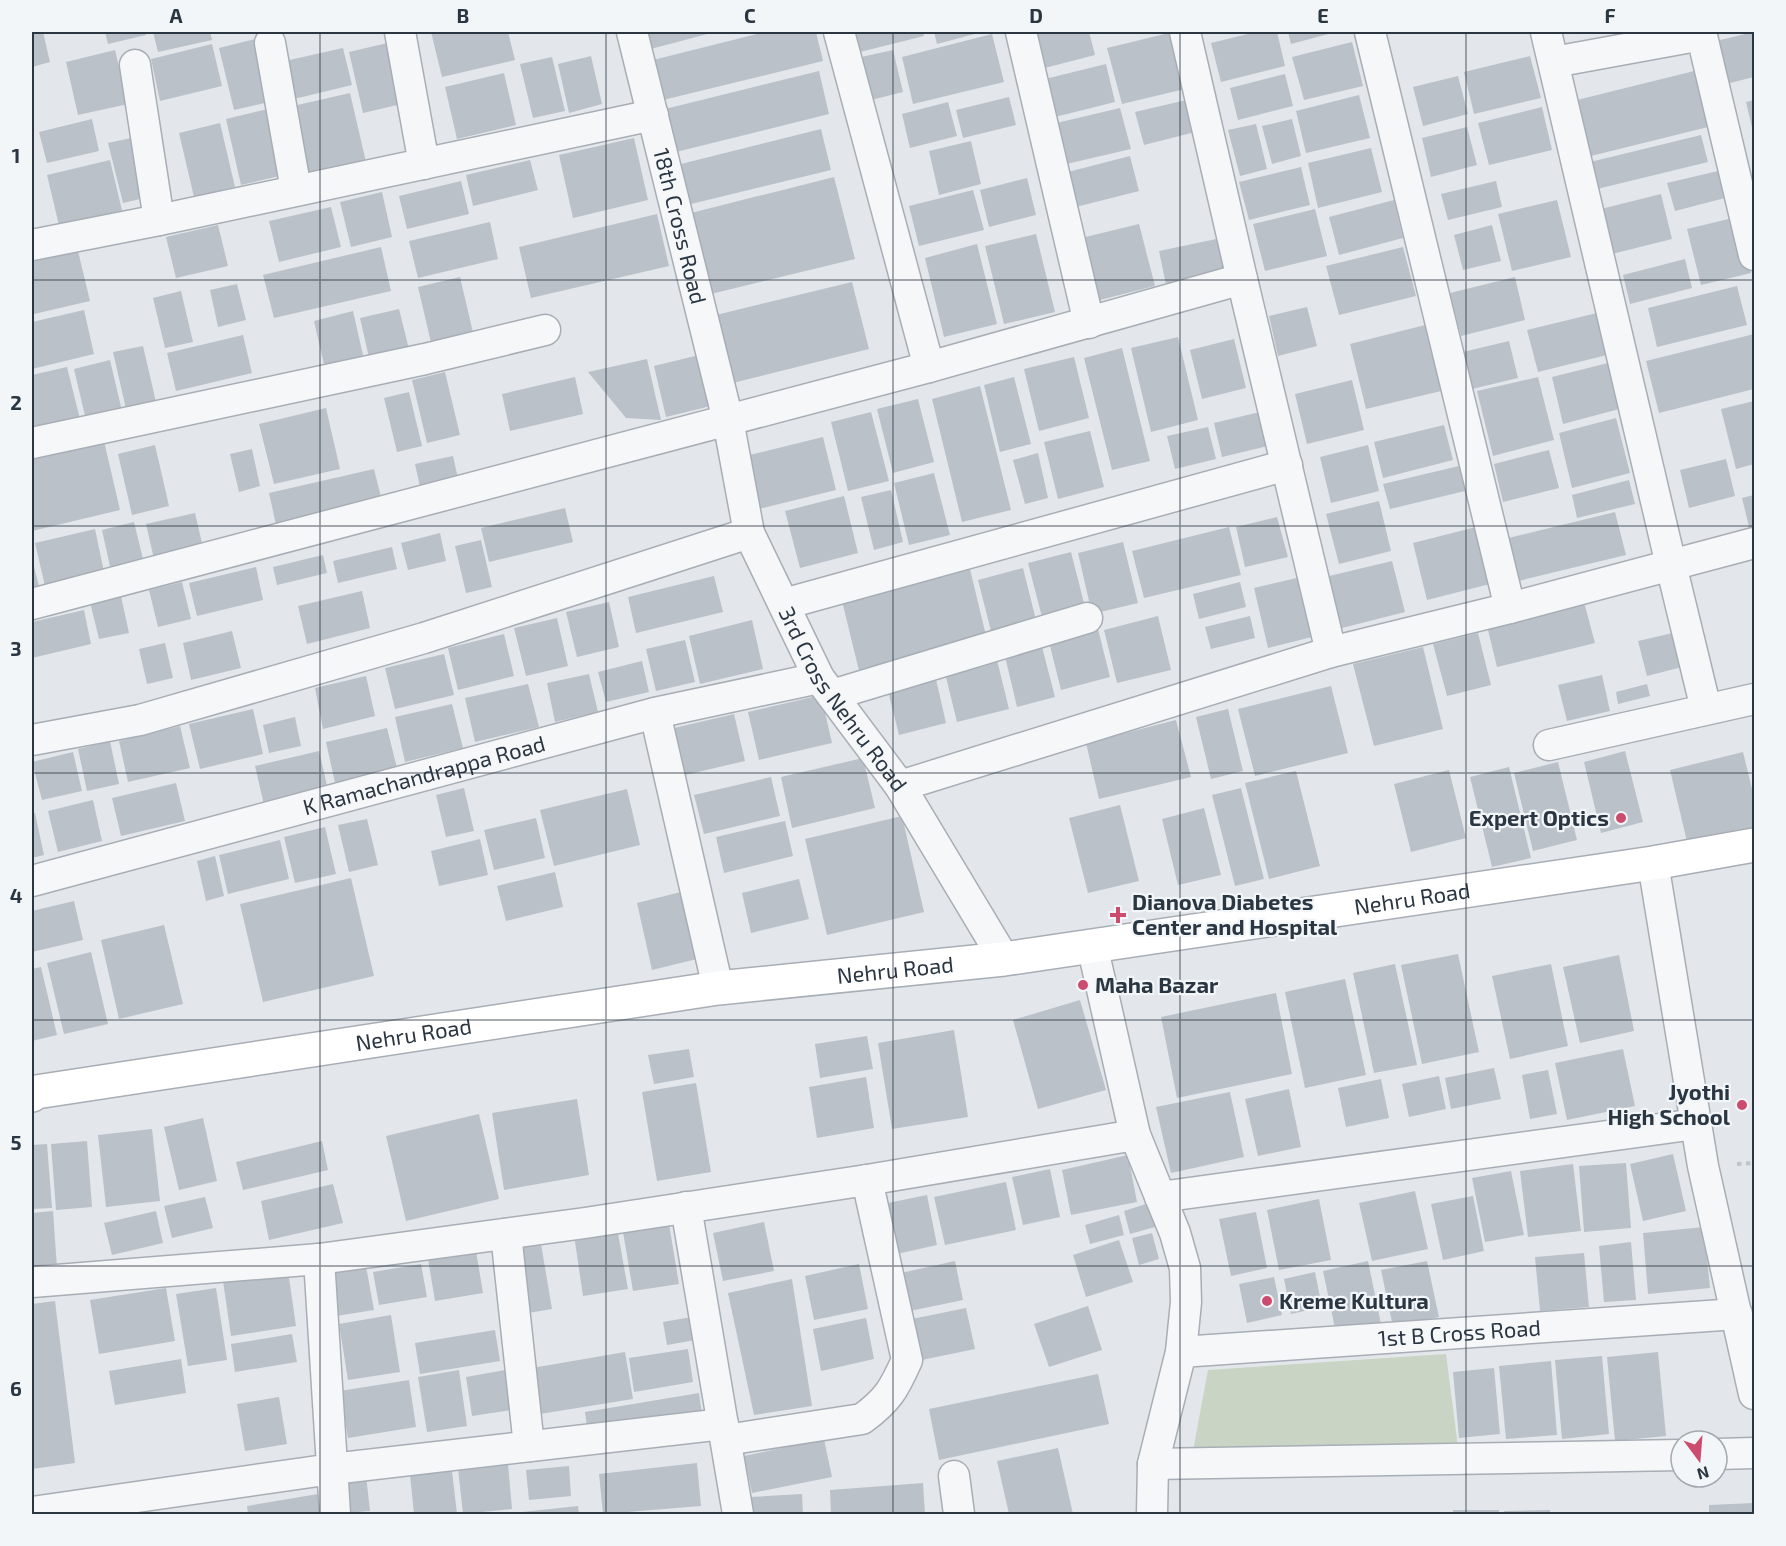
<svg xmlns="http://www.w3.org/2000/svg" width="1786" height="1546" font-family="'Exo 2',sans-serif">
<rect width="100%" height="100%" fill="#e3e7eb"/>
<!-- green -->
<path fill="#cad4c4" d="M1446 1354 1459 1455 1193 1451 1208 1370Z"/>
<!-- building -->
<path fill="#bac1c8" d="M32 32H43L50 62 32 67Z
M105 32H145L146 35 108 44Z
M153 32H210L212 40 158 52Z
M431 32H508L515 60 442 77Z
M642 32H715L647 50Z
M765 32H816L823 61 659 101 649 61Z
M855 32H923L924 36 860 52Z
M934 32H982L937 44Z
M1044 32H1089L1095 55 1037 70 1028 35Z
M1173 32 1189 88 1122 104 1107 48Z
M1256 32H1277L1285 66 1221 82 1211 43Z
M1288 32H1336L1291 44Z
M1754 32V77L1726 84 1716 41Z
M992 34 1004 82 913 104 902 57Z
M263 37 278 100 234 110 219 48Z
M396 41 410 102 363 113 349 52Z
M1352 42 1363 86 1304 100 1292 57Z
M212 44 222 86 160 101 151 59Z
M343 48 352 85 294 99 285 61Z
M115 50 128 104 78 115 66 62Z
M893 50 903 92 863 102 852 59Z
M591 56 602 104 569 113 558 64Z
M1530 56 1541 98 1474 114 1464 72Z
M552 57 565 111 533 118 520 64Z
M1106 64 1115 102 1047 119 1037 81Z
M819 71 829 114 672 153 661 110Z
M1694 71 1708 127 1587 157 1573 101Z
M504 73 516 125 457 139 445 87Z
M1285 74 1293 106 1238 120 1230 88Z
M1458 76 1468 114 1423 126 1413 87Z
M350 93 366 162 309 175 293 106Z
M1359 95 1370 138 1306 153 1296 111Z
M1009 97 1016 125 963 138 956 110Z
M1195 98 1203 130 1144 145 1135 112Z
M1754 100V136L1746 102Z
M948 102 957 136 910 148 902 114Z
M1542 107 1552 150 1489 165 1478 123Z
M272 108 288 174 241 185 226 119Z
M1120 108 1131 149 1058 166 1048 125Z
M92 119 99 151 47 163 39 132Z
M1292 119 1301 156 1272 164 1262 126Z
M220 123 235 187 194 197 179 133Z
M1256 124 1267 169 1240 176 1228 130Z
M1467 127 1477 165 1431 177 1422 138Z
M821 129 831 170 687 205 677 165Z
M1701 135 1708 162 1593 190 1586 163Z
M140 136 153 196 123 203 108 143Z
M634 138 648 200 573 218 559 155Z
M971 141 981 184 939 195 929 151Z
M1371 148 1382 192 1318 208 1308 163Z
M1130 156 1139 191 1068 209 1060 174Z
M110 160 125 223 62 238 47 175Z
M530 160 538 190 473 206 466 175Z
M1301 167 1310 205 1249 220 1239 182Z
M1718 171 1725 198 1675 211 1667 183Z
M834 177 855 259 711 294 691 213Z
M1027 178 1036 215 989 227 980 190Z
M461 181 469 214 407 229 399 196Z
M1496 181 1502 207 1448 220 1441 194Z
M973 190 984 230 919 246 909 206Z
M382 192 392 237 351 247 340 202Z
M1661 194 1672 239 1612 254 1601 209Z
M1394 200 1403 238 1339 255 1329 217Z
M1557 200 1571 257 1512 271 1498 214Z
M331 207 341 247 279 262 269 221Z
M1315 209 1327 256 1265 271 1253 224Z
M657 214 669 266 531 298 519 247Z
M1737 217 1751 273 1701 285 1687 229Z
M490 222 498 259 418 278 409 241Z
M1139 224 1155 286 1088 303 1073 240Z
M218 225 228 266 176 278 166 237Z
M1492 225 1501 261 1463 270 1454 235Z
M1036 234 1055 312 1004 324 985 246Z
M1221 238 1229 275 1167 289 1159 251Z
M977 244 997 324 944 337 925 258Z
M381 247 391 291 274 318 263 275Z
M1403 247 1416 296 1339 315 1326 266Z
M78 251 90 301 34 314 32 302V262Z
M1685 259 1692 288 1630 304 1623 275Z
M460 277 475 341 433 351 418 287Z
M1515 277 1525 320 1461 336 1450 293Z
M852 282 869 349 733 383 716 315Z
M237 284 246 320 218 327 210 290Z
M1737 286 1747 325 1657 347 1648 308Z
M181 291 193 342 165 348 153 298Z
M1307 307 1317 346 1278 356 1269 316Z
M399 309 410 353 370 362 360 318Z
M84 310 94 354 32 369V322Z
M353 311 365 364 326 373 314 321Z
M1601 312 1611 354 1538 372 1527 330Z
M1425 325 1441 391 1366 409 1350 344Z
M1754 334V389L1659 413 1646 361Z
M243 335 252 373 176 391 167 353Z
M1178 337 1198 420 1151 432 1131 348Z
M1234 339 1246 388 1202 399 1190 350Z
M1509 341 1518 378 1472 389 1463 352Z
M143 346 156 402 126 409 113 352Z
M1122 348 1150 461 1112 470 1084 358Z
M703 354 715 405 666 417 654 366Z
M1074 357 1089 418 1039 431 1024 369Z
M647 359 661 420 626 418 588 372Z
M110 360 122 411 86 420 74 369Z
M1612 362 1623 408 1563 424 1552 377Z
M67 367 80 419 32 430V375Z
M445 372 460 435 427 443 412 380Z
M575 377 583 414 510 431 502 394Z
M1014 377 1031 444 1000 452 984 385Z
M1538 377 1554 440 1493 456 1477 391Z
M1352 380 1364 430 1307 444 1295 394Z
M980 386 1011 510 962 522 932 399Z
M409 392 422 446 397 452 384 398Z
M918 399 934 462 893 473 877 409Z
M1754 401V464L1736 469 1721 409Z
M326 408 340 469 274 484 259 424Z
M1264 411 1272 445 1222 457 1214 423Z
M871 412 889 481 848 491 831 422Z
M1616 418 1630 473 1572 488 1559 433Z
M1444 425 1453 460 1383 478 1374 442Z
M1208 427 1216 459 1175 469 1167 436Z
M1090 431 1104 487 1058 499 1044 442Z
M823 437 836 490 755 510 741 457Z
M104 441 120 510 32 531V458Z
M155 445 169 506 132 515 118 454Z
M1368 445 1379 491 1331 503 1320 457Z
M252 449 260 486 239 492 230 454Z
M1549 450 1559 488 1503 502 1494 464Z
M1038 453 1048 498 1025 504 1013 460Z
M453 456 460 487 422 496 415 464Z
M1726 459 1735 496 1689 508 1680 470Z
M1459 466 1465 491 1390 509 1383 484Z
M374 469 384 509 278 534 269 493Z
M934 473 950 535 909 545 894 483Z
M1629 480 1635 504 1577 518 1572 495Z
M891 490 903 542 874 550 861 497Z
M1754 495V539H1752L1742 498Z
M844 496 858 553 800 568 785 511Z
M1379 501 1391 551 1339 564 1326 514Z
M565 508 573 542 489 562 481 528Z
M1615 512 1626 555 1510 583 1500 540Z
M195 513 203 547 154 559 146 524Z
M1277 517 1288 557 1245 567 1236 527Z
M134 522 144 563 111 571 102 530Z
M1229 527 1241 575 1144 598 1132 551Z
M1476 527 1490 584 1427 600 1413 543Z
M95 529 104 572 45 586 35 543Z
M440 533 446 561 408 570 401 543Z
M481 540 492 587 466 593 455 546Z
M1123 542 1138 603 1092 614 1078 553Z
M392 547 397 569 338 583 333 561Z
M1071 552 1085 607 1042 617 1028 563Z
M323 555 327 573 277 585 273 567Z
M32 559 39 586 32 588Z
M1392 561 1405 612 1338 629 1325 577Z
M256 567 263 600 197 616 189 583Z
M1023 568 1036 620 991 631 978 580Z
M970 569 988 644 860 675 842 601Z
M714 576 723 612 636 633 628 597Z
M1301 577 1316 636 1268 648 1254 588Z
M182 582 191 619 158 627 149 590Z
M1240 582 1246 607 1199 619 1193 594Z
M362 591 370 628 307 644 298 606Z
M121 596 129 633 99 639 90 602Z
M609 602 619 647 577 657 566 612Z
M1584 602 1595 643 1497 667 1487 626Z
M84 610 91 644 32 658V622Z
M1158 616 1171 670 1117 683 1104 630Z
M1250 616 1255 638 1211 649 1205 627Z
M557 618 568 666 526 676 514 628Z
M752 620 763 669 700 684 689 636Z
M1097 625 1110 677 1061 690 1048 638Z
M232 631 241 668 191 680 183 643Z
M1677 632 1686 666 1647 676 1638 641Z
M1478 633 1491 685 1447 696 1433 644Z
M504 634 514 676 458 690 448 648Z
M1040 639 1055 697 1017 707 1003 648Z
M685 640 695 682 656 691 646 649Z
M165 643 173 678 147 684 139 649Z
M1423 647 1443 729 1374 746 1353 664Z
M444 654 454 695 395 709 385 668Z
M996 656 1009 709 957 722 944 669Z
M642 661 649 692 606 702 598 672Z
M589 674 598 712 555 722 547 683Z
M1602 675 1610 711 1567 721 1558 685Z
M366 676 375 716 323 729 315 688Z
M936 679 946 723 899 735 888 691Z
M528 684 539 727 475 742 465 698Z
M1647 684 1650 696 1618 704 1616 692Z
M1331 686 1348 753 1255 776 1238 709Z
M821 695 832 743 759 760 748 712Z
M452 704 463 748 405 762 395 717Z
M253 709 263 754 200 769 189 724Z
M1228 709 1243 771 1211 779 1196 717Z
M734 714 745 761 685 775 674 728Z
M295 717 301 746 269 753 263 725Z
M1176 720 1191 777 1099 799 1086 743Z
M180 726 190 768 128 782 119 741Z
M387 728 397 768 335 783 326 742Z
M110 741 119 784 87 791 78 749Z
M319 751 328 790 264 805 255 766Z
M1625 751 1643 822 1601 833 1584 762Z
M73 752 82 791 42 800 32 762Z
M1743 752 1754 797V833L1689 850 1670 770Z
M863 758 875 808 792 828 781 777Z
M1558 762 1577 840 1533 851 1514 773Z
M1509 767 1531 858 1492 867 1470 777Z
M1449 770 1466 838 1411 852 1394 784Z
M1296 771 1320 866 1269 879 1245 783Z
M771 777 780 816 704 834 694 795Z
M176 783 185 821 121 836 112 798Z
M464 788 474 831 446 837 436 795Z
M1241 788 1264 879 1235 886 1212 795Z
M627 789 640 845 554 866 540 810Z
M93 800 102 841 58 852 48 811Z
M1120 805 1139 881 1088 893 1069 818Z
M1204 808 1221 875 1178 885 1162 819Z
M35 813 44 855 32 858V814Z
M902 816 924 912 827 935 805 839Z
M536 818 545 858 494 870 484 830Z
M367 819 378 865 349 872 338 825Z
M785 821 793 856 724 873 716 837Z
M325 827 336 874 295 883 284 837Z
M480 839 488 875 439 886 431 851Z
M280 840 289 879 228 894 219 855Z
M215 856 224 896 206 901 197 861Z
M555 872 563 907 506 921 497 886Z
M351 878 374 976 263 1002 240 904Z
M799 879 809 919 751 933 742 893Z
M681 892 697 959 652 970 637 903Z
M74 901 83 940 32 952V911Z
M164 925 183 1004 119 1019 101 940Z
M91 952 108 1024 64 1034 47 963Z
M1458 954 1479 1052 1422 1064 1401 965Z
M1619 955 1634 1031 1580 1043 1563 967Z
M1395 964 1417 1065 1374 1073 1353 973Z
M1551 964 1568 1046 1510 1059 1492 976Z
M41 967 57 1035 32 1041V969Z
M1345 979 1366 1075 1305 1088 1285 992Z
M1276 993 1292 1074 1177 1098 1161 1017Z
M1080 1000 1106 1090 1038 1109 1013 1020Z
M954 1030 968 1117 892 1129 878 1043Z
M867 1036 873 1069 820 1078 815 1044Z
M689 1049 694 1077 654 1084 648 1055Z
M1623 1049 1635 1106 1567 1120 1555 1063Z
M1494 1068 1501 1099 1451 1109 1445 1078Z
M1548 1070 1557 1114 1530 1119 1522 1075Z
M1439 1076 1446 1109 1409 1117 1402 1084Z
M866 1077 874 1128 817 1138 809 1087Z
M1381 1079 1389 1118 1346 1127 1338 1088Z
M696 1083 711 1172 657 1181 642 1092Z
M1289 1089 1301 1147 1258 1156 1245 1099Z
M1230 1092 1244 1157 1171 1173 1156 1107Z
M577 1099 589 1175 504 1190 492 1113Z
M479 1114 499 1199 406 1221 386 1136Z
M203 1118 217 1181 179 1190 164 1127Z
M152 1129 160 1201 106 1207 98 1135Z
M87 1141 92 1207 56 1210 51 1144Z
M322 1141 328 1170 243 1190 236 1162Z
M47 1144 52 1208 32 1209V1145Z
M1673 1154 1686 1211 1643 1221 1630 1164Z
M1128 1155 1137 1202 1071 1215 1062 1170Z
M1626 1163 1631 1228 1584 1232 1579 1166Z
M1573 1164 1581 1231 1528 1237 1520 1171Z
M1050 1169 1060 1217 1023 1225 1012 1177Z
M1511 1171 1524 1235 1485 1242 1472 1178Z
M1006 1182 1016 1230 945 1245 934 1197Z
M333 1184 343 1223 269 1240 261 1201Z
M1415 1191 1428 1249 1372 1261 1359 1203Z
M927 1195 937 1245 888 1256 878 1205Z
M1473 1196 1484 1251 1443 1260 1431 1204Z
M205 1197 213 1228 172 1238 164 1206Z
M1319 1199 1331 1260 1279 1270 1267 1210Z
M1149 1203 1155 1227 1130 1234 1124 1211Z
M53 1211 57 1268 32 1270V1213Z
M156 1211 163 1243 112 1255 104 1223Z
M1256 1212 1267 1268 1231 1276 1219 1219Z
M1119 1215 1124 1235 1090 1244 1085 1225Z
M668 1218 679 1284 633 1291 622 1226Z
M764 1222 774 1271 723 1281 713 1233Z
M1704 1227 1710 1288 1648 1294 1643 1233Z
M617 1228 628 1289 583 1296 574 1235Z
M1152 1233 1159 1259 1139 1265 1132 1238Z
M1119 1240 1133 1282 1086 1297 1073 1255Z
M1631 1242 1636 1300 1604 1302 1599 1246Z
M541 1244 552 1309 522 1314 511 1249Z
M476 1251 483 1293 435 1301 428 1259Z
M1584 1253 1589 1307 1540 1311 1535 1257Z
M955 1261 963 1300 910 1311 901 1273Z
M1368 1261 1381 1324 1336 1333 1323 1271Z
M1427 1261 1439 1317 1393 1327 1381 1270Z
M421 1264 427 1297 379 1305 373 1272Z
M859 1264 868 1309 814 1320 805 1276Z
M366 1266 374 1310 336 1316 329 1272Z
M288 1271 296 1326 231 1336 223 1281Z
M1315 1272 1322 1307 1291 1314 1284 1279Z
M1274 1277 1282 1315 1247 1323 1239 1284Z
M792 1279 812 1406 754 1415 728 1293Z
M166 1288 175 1341 99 1354 90 1300Z
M216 1288 227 1360 188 1366 176 1294Z
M55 1301 75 1463 32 1469V1304Z
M1088 1306 1102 1350 1049 1367 1034 1324Z
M966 1308 975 1349 917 1361 907 1320Z
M391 1315 400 1372 348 1380 339 1324Z
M697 1316 701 1339 667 1345 663 1322Z
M866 1318 874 1359 821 1371 813 1329Z
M495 1330 500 1361 420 1374 415 1343Z
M292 1334 297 1362 235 1372 231 1344Z
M688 1349 693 1382 634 1392 629 1358Z
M625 1352 633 1399 540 1414 532 1368Z
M1658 1352 1666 1436 1615 1441 1607 1357Z
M1602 1356 1609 1434 1562 1439 1555 1360Z
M181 1359 186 1393 115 1405 109 1371Z
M1551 1361 1557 1435 1506 1439 1499 1366Z
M1494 1368 1500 1434 1459 1438 1453 1372Z
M459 1370 467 1426 427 1432 418 1377Z
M505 1370 511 1410 472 1416 466 1377Z
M1098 1374 1109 1424 939 1460 929 1409Z
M409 1380 416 1427 348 1438 340 1391Z
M699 1393 702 1415 588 1434 585 1412Z
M279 1397 287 1444 245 1451 237 1404Z
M824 1439 832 1477 752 1493 744 1456Z
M1058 1448 1073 1514H1009L997 1461Z
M697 1463 701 1506 603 1514 599 1474Z
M508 1464 512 1509 463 1514 458 1469Z
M569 1466 571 1496 529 1500 526 1470Z
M452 1471 457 1514H414L410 1475Z
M366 1475 370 1511 344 1513 341 1478Z
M923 1483 925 1514H831L830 1490Z
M318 1494 321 1514H248L247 1506Z
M802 1494 803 1514H751L750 1497Z
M1754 1503V1514H1709V1505Z
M578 1506 579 1514H522V1512Z
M1453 1510H1499V1514H1453Z
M1550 1510V1514H1504V1511Z
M1615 1512H1658V1514H1615Z"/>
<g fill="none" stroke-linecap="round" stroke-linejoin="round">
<!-- minor casing -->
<g stroke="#a8aeb5" stroke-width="33">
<g id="minor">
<path d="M400 32 424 164"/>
<path id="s1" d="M632 32 728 420 749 533 819 678 900 786 1004 959"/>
<path d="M839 32 929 367"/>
<path d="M1021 32 1089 323"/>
<path d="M1185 32 1242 279 1331 652"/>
<path d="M1370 32 1510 608"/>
<path d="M1546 32 1671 565 1706 709"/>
<path d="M1701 32 1754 255"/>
<path d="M270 43 296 190"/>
<path d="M1554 62 1702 35"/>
<path d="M135 65 159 220"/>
<path d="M32 245 159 220 653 115"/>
<path d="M32 443 425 359 545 330"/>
<path d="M32 604 929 367 1242 279"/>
<path d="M784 604 1287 465"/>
<path d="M832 695 1087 618"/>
<path d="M655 713 718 988"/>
<path d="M32 740 140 720 424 638 749 533"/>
<path d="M1549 745 1754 699"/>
<path d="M900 786 1331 652 1510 608 1754 543"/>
<path d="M1653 863 1703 1166 1754 1394"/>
<path id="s2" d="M32 881 655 713 819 678"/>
<path d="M1092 945 1135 1135 1175 1233 1185 1268 1186 1302 1181 1352 1153 1464 1152 1514"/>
<path d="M1160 1197 1696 1124"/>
<path d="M686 1207 738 1514"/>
<path d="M506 1234 529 1446"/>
<path d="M319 1259 335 1514"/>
<path d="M32 1282 319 1259 585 1223 867 1180 1135 1135"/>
<path id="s3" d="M1181 1352 1737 1314"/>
<path d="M726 1440 862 1419C888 1400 894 1389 907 1360L867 1180"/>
<path d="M1717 1454 1754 1453"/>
<path d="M1153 1464 1681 1455"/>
<path d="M954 1476 959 1514"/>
<path d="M32 1512 332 1469 723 1424"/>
</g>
</g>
<!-- secondary casing -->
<g stroke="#a8aeb5" stroke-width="36">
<g id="secondary">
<path id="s4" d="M32 1095 36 1092 718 988 1004 959 1653 863 1754 845"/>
</g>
</g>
<!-- path -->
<path stroke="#c1c5ca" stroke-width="4" stroke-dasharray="4.5 4.5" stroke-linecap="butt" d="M1737 1164 1754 1163"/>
<!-- minor -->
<use href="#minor" stroke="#f6f7f9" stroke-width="30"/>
<!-- secondary -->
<use href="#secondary" stroke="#fff" stroke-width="33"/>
</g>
<!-- grid -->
<path fill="none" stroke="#2b3643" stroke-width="1.5" stroke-opacity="0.55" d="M320 32V1514M606 32V1514M893 32V1514M1180 32V1514M1466 32V1514M32 280H1754M32 526H1754M32 773H1754M32 1020H1754M32 1266H1754"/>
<!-- markers -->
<g fill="#cc4c6d" stroke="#f3f6f8" stroke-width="2">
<circle cx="1621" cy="818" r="6"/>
<path d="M1115 906h6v6h6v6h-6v6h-6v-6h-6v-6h6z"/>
<circle cx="1083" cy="985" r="6"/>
<circle cx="1742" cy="1105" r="6"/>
<circle cx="1267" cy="1301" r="6"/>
</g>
<g text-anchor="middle" stroke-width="4.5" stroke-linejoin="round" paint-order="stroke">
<!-- street labels -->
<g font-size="22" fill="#2b3643" stroke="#f3f6f8">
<text dy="8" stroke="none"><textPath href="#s1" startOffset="200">18th Cross Road</textPath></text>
<text dy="8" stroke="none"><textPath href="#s1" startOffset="706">3rd Cross Nehru Road</textPath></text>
<text dy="8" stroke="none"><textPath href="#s2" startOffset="406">K Ramachandrappa Road</textPath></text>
<text dy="8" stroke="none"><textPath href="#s4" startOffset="1395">Nehru Road</textPath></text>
<text dy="8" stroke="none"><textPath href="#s4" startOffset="873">Nehru Road</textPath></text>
<text dy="8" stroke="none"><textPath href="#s4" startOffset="387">Nehru Road</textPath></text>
<text dy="8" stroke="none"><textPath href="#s3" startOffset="279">1st B Cross Road</textPath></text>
</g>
<!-- poi labels -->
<g font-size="22" font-weight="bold" fill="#2b3643" stroke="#f3f6f8" text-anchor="start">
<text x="1609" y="826" text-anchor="end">Expert Optics</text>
<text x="1132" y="910">Dianova Diabetes<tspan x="1132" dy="25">Center and Hospital</tspan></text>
<text x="1095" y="993">Maha Bazar</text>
<text x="1730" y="1100" text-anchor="end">Jyothi<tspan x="1730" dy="25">High School</tspan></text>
<text x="1279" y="1309">Kreme Kultura</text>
</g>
</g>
<!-- border -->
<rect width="1786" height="1546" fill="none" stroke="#f3f6f8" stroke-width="66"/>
<!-- north arrow -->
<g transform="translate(1699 1459) rotate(164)"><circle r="28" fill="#f3f6f8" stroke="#a3a9b0" stroke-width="1.5"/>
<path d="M0-4.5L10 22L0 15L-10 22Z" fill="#cc4c6d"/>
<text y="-9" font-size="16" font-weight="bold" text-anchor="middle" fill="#2b3643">N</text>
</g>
<rect x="33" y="33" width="1720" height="1480" fill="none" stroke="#2b3643" stroke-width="2"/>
<g font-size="20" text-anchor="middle" font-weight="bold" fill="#2b3643">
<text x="176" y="23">A</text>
<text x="463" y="23">B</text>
<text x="750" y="23">C</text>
<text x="1036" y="23">D</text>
<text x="1323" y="23">E</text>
<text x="1610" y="23">F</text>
<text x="16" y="163">1</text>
<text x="16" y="410">2</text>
<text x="16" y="656">3</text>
<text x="16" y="903">4</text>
<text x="16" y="1150">5</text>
<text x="16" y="1396">6</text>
</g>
</svg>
